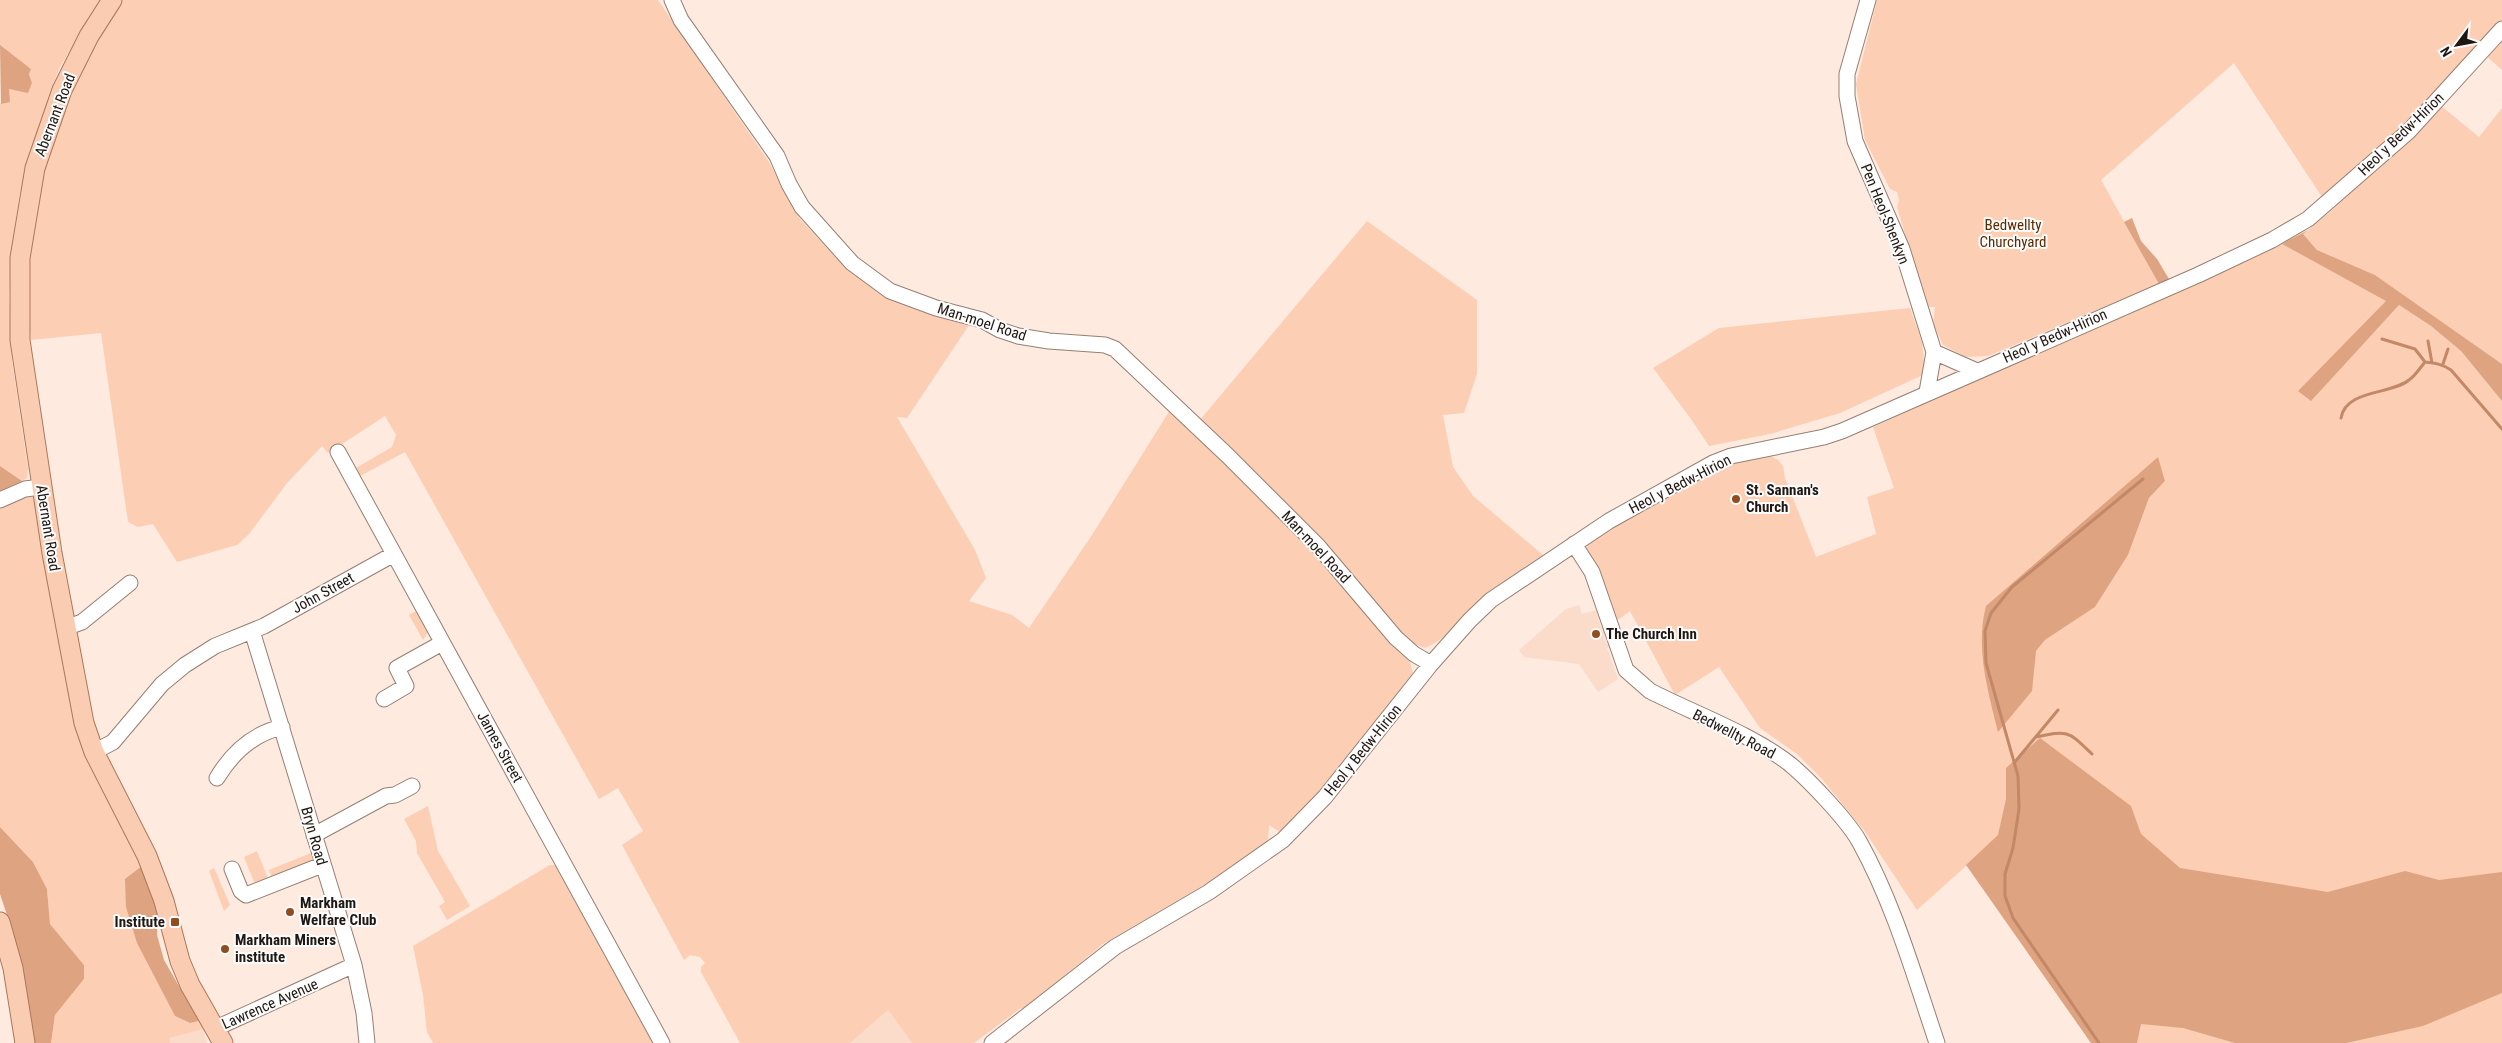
<svg xmlns="http://www.w3.org/2000/svg" width="2502" height="1043" font-family="'Roboto Condensed',sans-serif">
<rect width="100%" height="100%" fill="#feeadf"/>
<!-- built -->
<path fill="#fbdbc9" d="M1579 605 1582 614 1596 610 1601 628H1604L1606 633 1603 634 1606 643 1608 642 1610 647 1607 648 1618 679 1598 692 1579 664 1524 657 1519 650 1566 609Z
M888 1010 912 1043H850Z
M203 1029 207 1043H170L169 1038Z"/>
<!-- green -->
<path fill="#fcceb4" fill-rule="evenodd" d="M0 0H100L60 67 51 89 20 193 12 244 9 298 12 361 28 469 27 478 22 481 0 466V104L8 89 28 92 32 83 29 74 31 69 0 46Z
M122 0H658L769 162 800 219 840 262 877 290 919 311 971 322 907 418 897 417 975 550 986 578 969 601 1012 615 1029 628 1092 535 1170 410 1244 478 1313 549 1410 662 1413 673C1375 727 1331 789 1280 832L1269 825 1268 841 1214 879 1103 944 1023 1010 1021 1008 974 1043H912L888 1010 850 1043H740L701 972V967L705 963 700 957 690 955 684 960 622 845 643 831 618 788 599 799 405 452 360 476 356 468 392 447 396 435 385 416 328 453 322 446 287 483 249 534 237 545 177 562 153 524 138 527 128 522 101 333 31 340C23 257 38 174 68 97 81 65 104 30 122 0Z
M1877 0H2502V19L2451 79 2380 149 2327 194 2322 197 2234 63 2101 180 2159 284 1988 356 1965 357 1943 345 1933 324 1935 307H1929L1924 297 1897 207 1899 200 1897 192 1890 189 1865 140 1856 84Z
M2502 34V70L2484 54Z
M2441 106 2479 137 2502 108V364L2375 275 2317 250 2303 234 2332 210Z
M1367 221 1477 300V374L1464 413 1443 415 1453 467 1473 496 1543 555C1518 571 1494 588 1472 609 1455 624 1447 639 1425 648L1409 642 1199 421Z
M2282 244 2387 301 2299 390 2310 400 2399 305 2431 326 2461 351 2502 401V1043H2091L1967 865 1917 910 1866 833 1822 779 1797 754 1760 728 1719 667 1675 695 1630 611 1615 622 1586 549 1590 538 1725 464 1769 455 1778 460 1783 466 1785 478 1816 557 1876 534 1867 497 1894 488 1873 427ZM2158 458 2165 481 2149 498 2128 555 2095 607 2045 640 2036 651 2134 477Z
M1910 308 1922 342 1925 374 1840 413 1770 434 1709 446 1691 419 1653 368 1719 328Z
M27 496 33 497 35 501 76 728 142 866 158 981 175 1016 190 1023 199 1021 203 1029 170 1038V1043H51L55 1015 84 979V965L50 924 47 889 33 862 0 827V506Z
M416 611 428 632 423 640 409 615Z
M428 806 438 851 470 906 447 920 439 906 445 902 417 853 416 841 404 819Z
M257 851 269 881 256 887 244 857Z
M311 853 314 861 273 880 269 870Z
M550 865H556L654 1043H433L427 1032 423 995 413 946Z
M214 868 230 905 224 911 209 871Z"/>
<!-- forest -->
<path fill="#dea381" d="M0 45 31 69 29 74 32 83 28 93 9 89 10 102 1 104Z
M2132 218 2141 241 2157 259 2169 279 2159 284 2124 222Z
M2308 230 2303 234 2317 250 2375 275 2502 364V401L2461 351 2431 326 2399 305 2311 401 2298 391 2386 301 2282 244Z
M2158 457 2165 481 2149 498 2128 555 2095 607 2045 640 2036 651 2032 691 1998 732C1988 691 1975 648 1986 606Z
M0 466 22 481 0 491Z
M2040 738 2131 806 2141 834 2180 868 2328 892 2405 871 2439 880 2502 872V993L2423 1026 2346 1043H2235L2183 1028 2141 1024 2137 1043H2091L1966 865 1998 835 2006 799V768Z
M0 827 33 862 47 889 50 924 84 965V979L55 1015 51 1043H34L16 942 0 894Z
M142 866 158 910 157 935 164 960 199 1021 190 1023 175 1016 137 943 126 907 125 879Z"/>
<g fill="none" stroke-linecap="round" stroke-linejoin="round">
<!-- stream -->
<path stroke="#c28867" stroke-width="3" d="M2382 339 2415 349 2425 362
M2428 341 2432 363
M2443 364 2448 349
M2341 418C2346 389 2391 395 2409 380 2415 376 2420 368 2425 362 2435 363 2442 364 2451 370L2502 429
M2036 737C2069 730 2068 731 2092 754
M2014 763 2058 710
M2099 1043 2013 918 2005 896V874L2013 848 2019 809 2018 776 1986 663 1985 631 1991 613 2012 587 2143 479"/>
<!-- minor casing -->
<g stroke="#957f73" stroke-width="17">
<path id="minor" d="M672 0 681 20 777 156 789 184 802 207 852 263 890 291 936 308 982 320 1000 330 1018 336 1049 341 1105 345 1115 349 1228 456 1318 546 1396 638 1414 654 1431 664
M1868 0 1847 74V96L1855 141 1902 249 1934 352 1927 392
M1934 352 1977 371
M338 452 662 1043
M0 500 25 489 41 487
M1574 544 1592 572 1626 670 1650 691C1695 714 1752 734 1791 765 1810 781 1847 820 1859 841 1894 904 1914 975 1937 1043
M65 628 82 622 130 583
M252 631 354 965 364 1013 367 1043
M384 699 406 686 397 668 442 643
M94 752 113 742 162 684 185 665 215 646 264 626 394 554
M217 778C232 753 252 734 282 727
M314 835 386 796 395 795 412 786
M232 869 241 891 246 895 322 865
M214 1029 354 965
M992 1043 1115 947 1209 892 1283 840 1325 797 1431 664 1470 620 1491 600 1609 521 1713 463 1731 456 1824 437 1842 431 2198 275 2272 240 2308 219 2409 131 2502 29"/>
</g>
<!-- major casing -->
<g stroke="#ab775a" stroke-width="21">
<path id="major" d="M112 0 89 36 62 90 35 168 20 258V340L52 553 84 723 94 752 147 856 164 901 180 961 190 985 223 1043
M0 922 13 968 25 1043"/>
</g>
<!-- minor -->
<use href="#minor" stroke="#fff" stroke-width="15"/>
<!-- major -->
<use href="#major" stroke="#facdb3" stroke-width="19"/>
</g>
<!-- markers -->
<g fill="#914d20" stroke="#fcfcfc" stroke-width="2">
<circle cx="1736" cy="499" r="5"/>
<circle cx="1596" cy="634" r="5"/>
<circle cx="290" cy="912" r="5"/>
<rect x="170" y="917" width="10" height="10" rx="2.5"/>
<circle cx="225" cy="949" r="5"/>
</g>
<g text-anchor="middle" stroke-width="4" stroke-linejoin="round" paint-order="stroke">
<!-- street labels -->
<g font-size="15" fill="#1f1712" stroke="#fcfcfc">
<text transform="translate(55 115) rotate(-69)" y="5">Abernant Road</text>
<text transform="translate(2401 134) rotate(-44)" y="5">Heol y Bedw-Hirion</text>
<text transform="translate(1885 214) rotate(68)" y="5">Pen Heol-Shenkyn</text>
<text transform="translate(982 322) rotate(18)" y="5">Man-moel Road</text>
<text transform="translate(2055 336) rotate(-24)" y="5">Heol y Bedw-Hirion</text>
<text transform="translate(1680 484) rotate(-27)" y="5">Heol y Bedw-Hirion</text>
<text transform="translate(48 528) rotate(81)" y="5">Abernant Road</text>
<text transform="translate(1316 547) rotate(47)" y="5">Man-moel Road</text>
<text transform="translate(323 593) rotate(-29)" y="5">John Street</text>
<text transform="translate(1734 734) rotate(27)" y="5">Bedwellty Road</text>
<text transform="translate(500 747) rotate(61)" y="5">James Street</text>
<text transform="translate(1363 750) rotate(-51)" y="5">Heol y Bedw-Hirion</text>
<text transform="translate(314 836) rotate(74)" y="5">Bryn Road</text>
<text transform="translate(270 1004) rotate(-24)" y="5">Lawrence Avenue</text>
</g>
<!-- park labels -->
<g font-size="15" fill="#5e2900" stroke="#fcfcfc">
<text x="2013" y="230">Bedwellty<tspan x="2013" dy="17">Churchyard</tspan></text>
</g>
<!-- poi labels -->
<g font-size="15" font-weight="bold" fill="#1f1712" stroke="#fcfcfc" text-anchor="start">
<text x="1746" y="495">St. Sannan's<tspan x="1746" dy="17">Church</tspan></text>
<text x="1606" y="639">The Church Inn</text>
<text x="300" y="908">Markham<tspan x="300" dy="17">Welfare Club</tspan></text>
<text x="165" y="927" text-anchor="end">Institute</text>
<text x="235" y="945">Markham Miners<tspan x="235" dy="17">institute</tspan></text>
</g>
</g>
<!-- north arrow -->
<g transform="translate(2457 45) rotate(238)" stroke="#fcfcfc" stroke-width="4" paint-order="stroke">
<path d="M0-4L9 19L0 12L-9 19Z" fill="#1f1712"/>
<text y="-8" font-size="14" font-weight="bold" text-anchor="middle" fill="#1f1712">N</text>
</g>
</svg>
